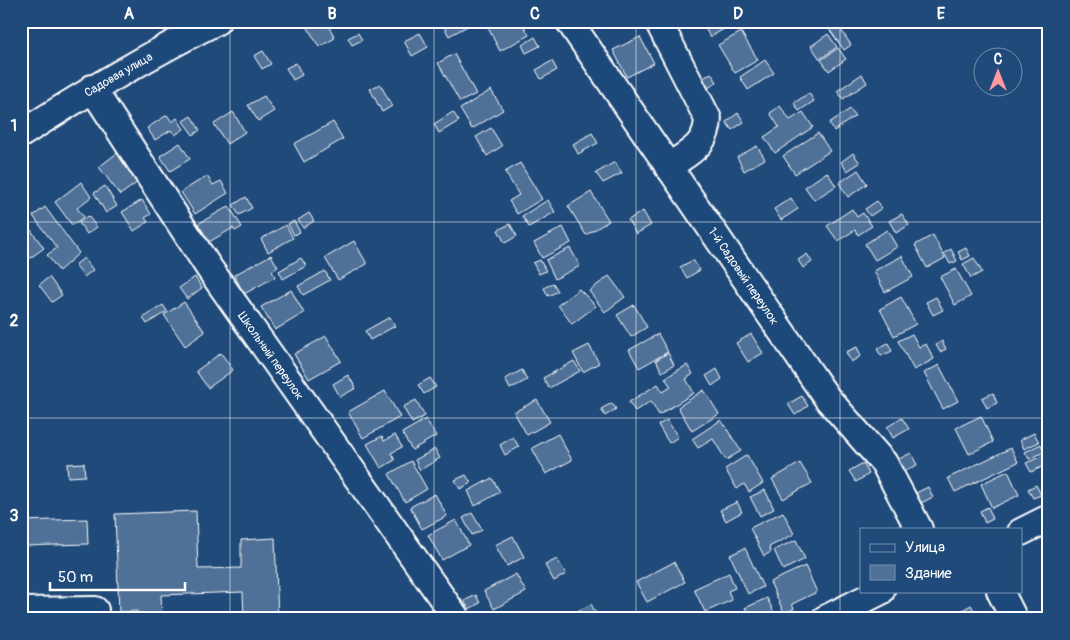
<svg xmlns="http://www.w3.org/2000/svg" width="1070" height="640" font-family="Pangolin,sans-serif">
<rect width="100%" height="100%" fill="#1f4a7a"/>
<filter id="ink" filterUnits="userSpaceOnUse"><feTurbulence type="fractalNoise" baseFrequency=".02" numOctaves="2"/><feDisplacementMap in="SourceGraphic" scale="10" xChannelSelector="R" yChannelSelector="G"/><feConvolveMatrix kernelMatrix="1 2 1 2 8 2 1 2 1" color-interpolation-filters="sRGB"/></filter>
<g filter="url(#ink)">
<!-- building -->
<path fill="#507197" stroke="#fff" d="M105 21H129L110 30Z
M304 21H326L335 38 319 47Z
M379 21H394L382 28Z
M441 21H475V22L449 36Z
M491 21H521L529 35 500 51 486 24Z
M701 21H738L710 37Z
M837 24 851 45 844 50 829 29Z
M741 32 758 60 735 73 718 45Z
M358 33 362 40 352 45 348 38Z
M420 33 428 47 412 56 404 41Z
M828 34 837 47 820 59 811 46Z
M535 37 540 46 526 53 522 45Z
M640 37 654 63 627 77 613 50Z
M1049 43V57L1043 47Z
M838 48 846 59 829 71 821 60Z
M263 51 271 64 262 69 254 56Z
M454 54 476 94 460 102 438 63Z
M21 60 29 78 21 82Z
M765 60 774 73 748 90 740 77Z
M552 61 557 70 541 79 536 70Z
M296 63 302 75 293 80 286 68Z
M711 73 717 82 702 92 696 83Z
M862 74 867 83 843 99 837 91Z
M380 84 392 106 382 112 370 89Z
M491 90 503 110 472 129 460 109Z
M809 93 814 101 799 111 794 103Z
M264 96 274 111 258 121 248 105Z
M780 106 790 120 803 112 813 127 775 153 764 137 779 127 770 113Z
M850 109 855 116 834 131 829 123Z
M233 112 245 132 227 144 214 124Z
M453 112 459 121 439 133 434 124Z
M738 113 744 122 732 130 726 122Z
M167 115 172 122 177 118 184 129 175 135 171 130 155 140 147 128Z
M191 116 200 130 193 135 183 121Z
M333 122 343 139 304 162 294 144Z
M491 128 502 146 487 156 476 137Z
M592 133 598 143 578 154 573 144Z
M818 133 830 151 795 174 783 156Z
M180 143 190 159 170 171 160 156Z
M757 146 765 159 744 171 737 157Z
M117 153 138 182 120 195 99 167Z
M853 153 860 163 847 171 841 162Z
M615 162 622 173 603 183 596 173Z
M520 163 542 199 517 214 509 201 519 195 505 172Z
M858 170 867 184 848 197 839 183Z
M827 172 836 186 814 200 805 187Z
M207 176 213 185 221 181 228 193 195 214 181 192Z
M81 182 91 197 77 208 84 217 72 225 55 202Z
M105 186 117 206 106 213 94 193Z
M591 192 609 221 586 235 568 206Z
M246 197 252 208 239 215 233 205Z
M791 198 798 209 781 220 774 209Z
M142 200 151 214 145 218 148 222 134 231 122 212Z
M548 200 555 212 529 227 522 216Z
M877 201 882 208 870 216 865 209Z
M229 206 242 227 235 231 233 228 209 242 198 224Z
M45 207 79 253 59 271 47 255 57 248 33 216Z
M852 209 857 217 863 213 872 226 858 235 855 230 838 241 827 226Z
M643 211 651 225 636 234 628 220Z
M309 213 314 221 303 228 298 220Z
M902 214 909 225 896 233 889 221Z
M88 216 97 227 87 234 79 223Z
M294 221 300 232 294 235 288 224Z
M25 222 44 248 26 261 21 255V224Z
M510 224 517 236 505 243 498 230Z
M286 225 293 238 268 252 261 239Z
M563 227 571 243 542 258 534 243Z
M887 230 897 247 875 260 865 244Z
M933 235 945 258 927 268 915 245Z
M354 241 367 264 338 280 325 258Z
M570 248 580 266 555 279 546 260Z
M966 248 970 256 962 260 958 252Z
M951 249 957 261 950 264 944 253Z
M807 254 812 262 803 268 798 260Z
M271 255 278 267 272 271 275 277 244 294 234 275Z
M902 256 913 277 885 292 874 271Z
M84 258 93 270 84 277 75 265Z
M301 258 306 266 283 279 279 271Z
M974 258 982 272 971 278 963 264Z
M540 260 546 271 539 274 533 263Z
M693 260 700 270 687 278 680 267Z
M956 269 971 296 955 305 940 277Z
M325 271 330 280 303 295 298 286Z
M609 276 625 297 605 312 589 291Z
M49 277 62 295 52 302 39 285Z
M195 277 202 288 187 299 179 288Z
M553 283 558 291 548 296 544 288Z
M579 289 596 306 572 324 558 305Z
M291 290 304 313 275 330 261 307Z
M901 297 916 324 894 336 880 309Z
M936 297 943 310 933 315 926 302Z
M184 302 205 332 185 346 164 315Z
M163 305 167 311 147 324 143 318Z
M634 305 647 327 631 337 617 315Z
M390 317 395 326 370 340 365 331Z
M658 334 668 352 639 368 629 350Z
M751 334 763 353 748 362 736 343Z
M912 334 919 347 926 344 934 359 914 370 898 341Z
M326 336 341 361 309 379 294 354Z
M942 341 946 349 940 352 936 345Z
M888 343 892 351 881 356 877 349Z
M589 345 599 363 583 372 573 353Z
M857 347 861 356 851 362 846 352Z
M221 353 233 370 208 388 196 371Z
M668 353 674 365 662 372 656 360Z
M574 361 580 371 549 388 543 378Z
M687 365 693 374 686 379 694 393 659 415 651 401 635 411 629 402 658 384 663 392 671 387 665 378Z
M939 365 958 401 943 409 924 373Z
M717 369 722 379 712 386 706 376Z
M522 370 527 380 510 389 505 379Z
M348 375 356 388 340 397 333 384Z
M430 378 436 387 424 394 418 385Z
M704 390 719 414 692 431 678 407Z
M385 391 400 417 363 438 348 412Z
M993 393 997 403 987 408 982 398Z
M802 396 808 406 795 415 788 404Z
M416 400 425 416 412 423 403 407Z
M537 400 550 422 527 435 514 412Z
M612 403 616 409 605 416 601 409Z
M981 416 993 442 969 454 956 428Z
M902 418 909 429 893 438 887 427Z
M426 419 436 436 412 450 402 433Z
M667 420 678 437 669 443 658 425Z
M721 420 741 451 726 460 713 439 698 448 692 439Z
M1034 433 1039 442 1024 449 1020 440Z
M558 434 572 460 546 474 532 448Z
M395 435 402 447 391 453 395 460 381 468 367 444 382 436 384 441Z
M513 437 519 447 505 455 500 445Z
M1041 444 1044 452 1029 459 1025 452Z
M1011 448 1018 462 955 492 948 478Z
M435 449 440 458 420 470 415 460Z
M911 453 917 465 902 472 897 460Z
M747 455 763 483 749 492 744 484 737 489 725 469Z
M1042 456 1046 465 1031 472 1026 463Z
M411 461 427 489 405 502 389 474Z
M84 463 85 476 68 477 67 464Z
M800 463 812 483 783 499 772 479Z
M863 463 869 474 856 482 849 471Z
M1008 471 1019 495 992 508 981 484Z
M466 475 471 483 460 489 455 480Z
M492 478 500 492 475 506 468 491Z
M1036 485 1041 495 1033 498 1028 489Z
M928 487 933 497 919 504 914 494Z
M765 490 774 509 760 516 750 497Z
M435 494 447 516 422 529 410 507Z
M737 502 742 512 726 521 720 510Z
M988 507 993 519 985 523 980 511Z
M196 511 198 569 241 568V540L275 538 278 619H244L243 592 161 595 162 619H137V611L119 612 115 514Z
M783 512 794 534 769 547 771 552 764 556 750 528Z
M472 513 482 530 472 535 463 518Z
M87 519 88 544 21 546V521Z
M456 520 469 545 442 560 428 535Z
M513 536 524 557 507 566 495 545Z
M796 540 805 559 783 570 774 550Z
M745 548 763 587 748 594 730 555Z
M557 559 566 574 554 581 545 565Z
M674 562 685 582 647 602 636 582Z
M805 566 817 592 792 604 794 609 784 613 770 582Z
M729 573 735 588 728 591 732 600 705 612 694 589Z
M516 574 526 592 494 609 484 591Z
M476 595 480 603 469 609 464 601Z
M767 598 777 619H750L745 608Z
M591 604 599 619H572L570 615Z
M971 605 976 614 969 619H947Z
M989 612 993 619H978Z"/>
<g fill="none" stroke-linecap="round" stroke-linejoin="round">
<!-- minor casing -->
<g stroke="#fff" stroke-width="30">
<g id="minor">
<path id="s1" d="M569 21 827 398 884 463 919 529"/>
<path d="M658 21 708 119C707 146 688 153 668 167"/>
<path id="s2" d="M92 88 209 268 457 619"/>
<path id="s3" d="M21 134C85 93 149 55 217 21"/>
<path d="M1021 532 1049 518"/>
<path d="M1000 591 1014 619"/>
<path d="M21 611 95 610"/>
<path d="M825 619 881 591"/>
</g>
</g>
<!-- minor -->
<use href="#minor" stroke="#1f4a7a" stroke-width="26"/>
</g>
</g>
<!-- grid -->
<path fill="none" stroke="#fff" stroke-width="1" stroke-opacity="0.55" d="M230 21V619M434 21V619M636 21V619M840 21V619M21 222H1049M21 418H1049"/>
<g text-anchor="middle" stroke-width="4" stroke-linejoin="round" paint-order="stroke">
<!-- street labels -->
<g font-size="12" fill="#fff" stroke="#1f4a7a">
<text dy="4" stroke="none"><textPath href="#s3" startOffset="114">Садовая улица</textPath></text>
<text dy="4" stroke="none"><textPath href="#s1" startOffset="309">1-й Садовый переулок</textPath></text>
<text dy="4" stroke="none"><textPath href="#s2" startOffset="322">Школьный переулок</textPath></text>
</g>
</g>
<!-- margin -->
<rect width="1070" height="640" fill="none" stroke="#1f4a7a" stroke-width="55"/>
<!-- legend -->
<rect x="860" y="528" width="162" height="65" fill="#1f4a7a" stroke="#7992af"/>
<rect x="870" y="544" width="25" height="8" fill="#1f4a7a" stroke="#7992af"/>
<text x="905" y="552" font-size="15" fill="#ffffff">Улица</text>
<rect x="870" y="565" width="25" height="15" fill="#507197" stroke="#7992af"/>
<text x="905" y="578" font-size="15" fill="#ffffff">Здание</text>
<!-- north arrow -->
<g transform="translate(998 72)"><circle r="24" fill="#1f4a7a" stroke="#7992af"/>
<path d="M0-4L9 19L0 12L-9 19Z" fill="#ff9aa2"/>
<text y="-8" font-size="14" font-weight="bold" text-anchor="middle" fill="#ffffff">С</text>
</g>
<!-- scale -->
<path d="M50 582v8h135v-8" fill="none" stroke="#ffffff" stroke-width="2.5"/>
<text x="58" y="582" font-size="15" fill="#ffffff" stroke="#1f4a7a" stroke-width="4" paint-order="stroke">50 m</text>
<rect x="28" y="28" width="1014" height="584" fill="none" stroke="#fff" stroke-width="2"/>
<g font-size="16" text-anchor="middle" font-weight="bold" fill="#fff">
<text x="129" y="19">A</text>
<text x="332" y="19">B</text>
<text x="535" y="19">C</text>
<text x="738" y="19">D</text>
<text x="941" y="19">E</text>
<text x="14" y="131">1</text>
<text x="14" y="326">2</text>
<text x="14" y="521">3</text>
</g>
</svg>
